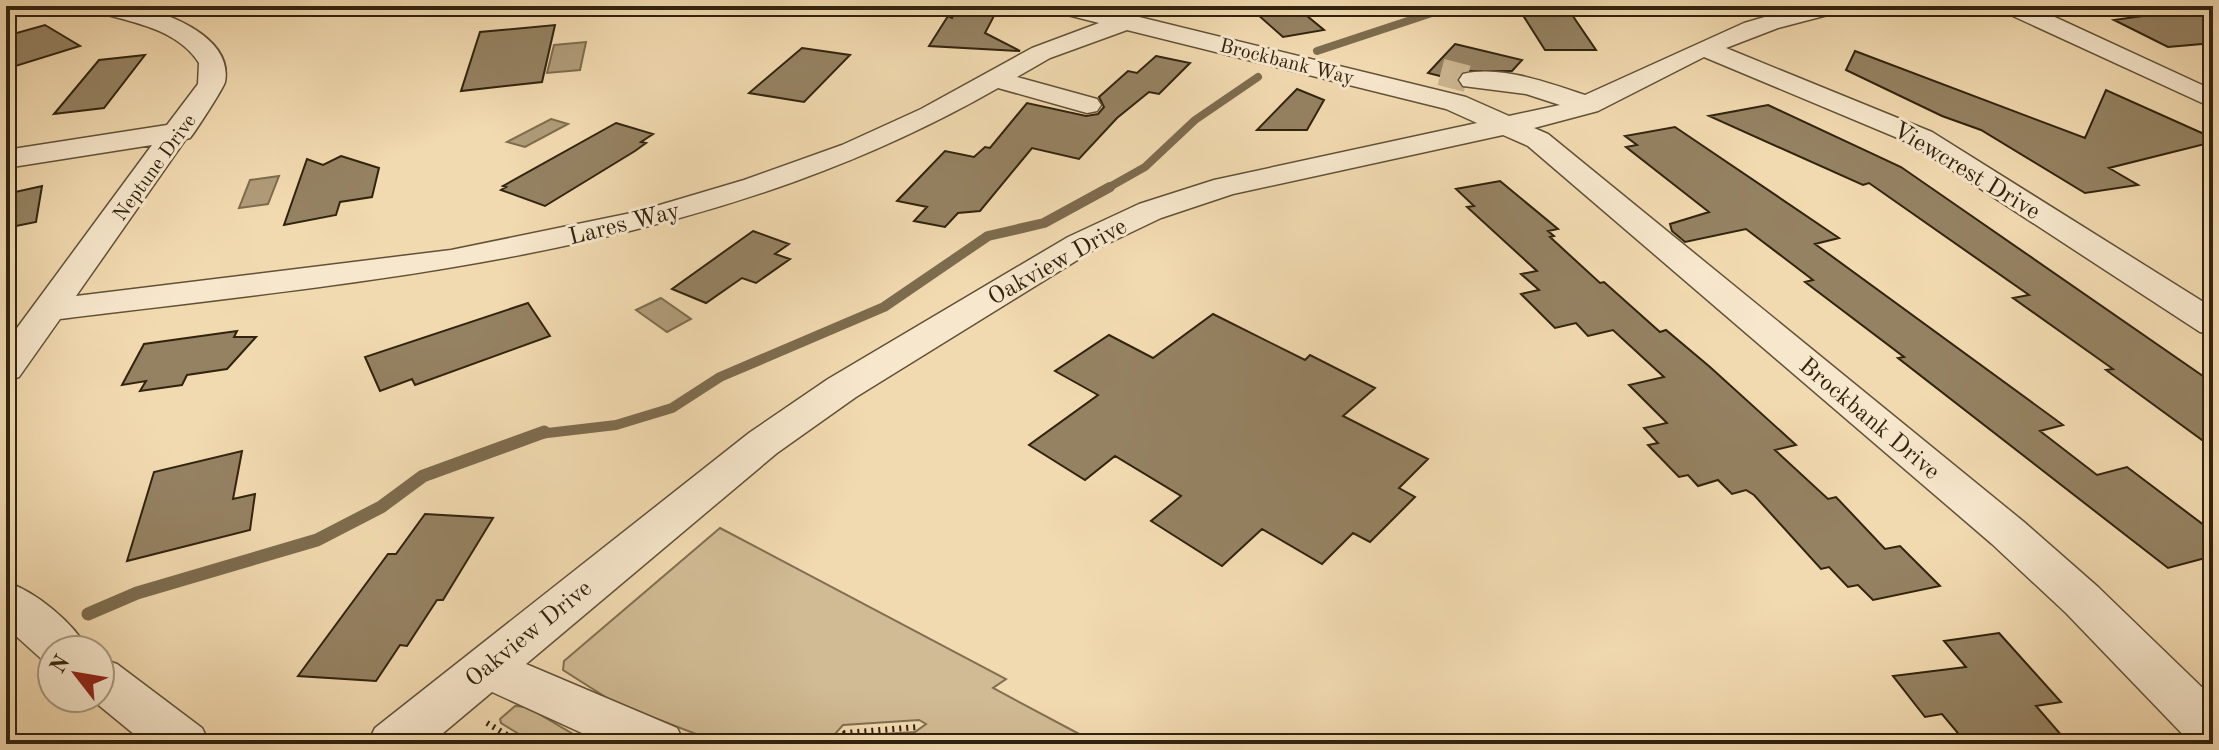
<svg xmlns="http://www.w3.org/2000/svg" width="2219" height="750" font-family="'Old Standard TT',serif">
<rect width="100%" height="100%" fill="#f2dab0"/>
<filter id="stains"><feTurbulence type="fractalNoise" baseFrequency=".0025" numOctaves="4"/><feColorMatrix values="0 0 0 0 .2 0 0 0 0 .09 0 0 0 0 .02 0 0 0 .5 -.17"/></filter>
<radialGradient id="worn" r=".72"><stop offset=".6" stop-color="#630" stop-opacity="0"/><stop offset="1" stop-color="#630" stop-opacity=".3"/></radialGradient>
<!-- green -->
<path fill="#d1bb94" stroke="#816f51" stroke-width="2" d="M720 528 1006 679 993 688 1098 744H842L849 736 915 732 926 724 919 720 843 725 826 744H722L615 703 563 670 564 661Z
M515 706 527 707 590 744H535L501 723 500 719Z"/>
<!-- water -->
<path fill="#b09c79" stroke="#7d6c4e" stroke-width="2" d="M586 42 580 70 547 73 554 45Z
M551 119 568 124 525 147 507 142Z
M279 176 268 204 239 208 250 180Z
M661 298 691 319 667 332 636 310Z"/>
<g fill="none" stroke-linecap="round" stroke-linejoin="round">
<!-- stream-far2 -->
<path stroke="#7d6c4e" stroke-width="8" d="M1317 51 1453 6
M1106 189 1145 167 1195 120 1258 77"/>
<!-- stream-far1 -->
<path stroke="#7d6c4e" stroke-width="10" d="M539 434 616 425 672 408 720 377 884 307 988 236 1044 223 1110 187"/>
<!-- stream -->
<path stroke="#7d6c4e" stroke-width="13" d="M88 614 137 593 317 540 381 507 423 476 544 432"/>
</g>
<!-- building -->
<path fill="#958262" stroke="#31230e" stroke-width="2" d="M1248 6H1295L1324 30 1283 37Z
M2213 6V43L2168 47 2114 20Z
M1519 9H1568L1596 50H1545Z
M956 11 995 14 985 33 1020 51 929 46 948 16 952 18Z
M45 25 80 46 6 69V36Z
M555 25 542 82 461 91 480 32Z
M1455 44 1522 60 1512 71H1463L1456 80 1428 73Z
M802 48 850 55 804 102 749 93Z
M1855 51 2085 138 2106 90 2213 138V142L2109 168 2138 185 2085 193 1981 130 1942 116 1846 70Z
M145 55 104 108 54 114 99 60Z
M1156 56 1190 63 1159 94 1149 92 1117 118 1079 159 1032 148 980 211 958 213 945 227 914 221 927 207 897 201 945 151 974 157 985 147 990 148 1027 103 1086 116 1098 114 1104 107 1099 97 1128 71 1137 73Z
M1297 89 1324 100 1307 130H1257Z
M1768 105 1901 167 2213 383V448L2106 370 2113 369 2013 298 2029 295 1869 183 1863 185 1709 116Z
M616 123 653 134 641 142 646 143 635 151 545 206 501 190 506 187 503 186Z
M1675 127 1839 238 1815 244 2063 425 2040 431 2097 475 2127 467 2213 532V556L2168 568 1898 358 1904 357 1805 282 1813 280 1746 229 1685 242 1672 231 1670 224 1709 212 1626 147 1637 145 1625 136Z
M341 156 379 168 372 197 340 202 336 215 284 225 307 159 323 165Z
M1500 181 1558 229 1548 231 1554 236 1550 237 1600 283 1604 282 1660 332 1666 330 1710 367 1796 445 1775 450 1828 499 1836 497 1885 549 1900 546 1940 586 1873 600 1858 585 1848 587 1829 567 1821 569 1754 495 1746 490 1732 494 1718 480 1698 486 1688 475 1679 477 1648 445 1658 443 1644 428 1667 423 1629 385 1664 377 1613 330 1588 336 1576 323 1555 328 1521 294 1539 290 1521 274 1537 271 1467 207 1474 206 1456 189Z
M42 186 36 222 6 228V194Z
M753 231 789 244 775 254 790 259 756 283 742 278 706 303 672 289Z
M528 303 550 336 415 385 412 379 380 391 365 357Z
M1213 314 1305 360 1310 355 1375 388 1343 416 1428 459 1399 488 1415 497 1370 542 1353 533 1322 564 1262 529 1222 566 1151 521 1181 496 1115 456 1085 480 1029 445 1098 395 1055 371 1109 335 1153 358Z
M237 331 234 337H256L227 369 187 375 182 385 140 391 146 381 122 385 144 344Z
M242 451 233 499 255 494 250 530 127 561 154 472Z
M425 514 493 518 443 600H437L407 646 400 645 376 681 298 676 388 554H396Z
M1999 633 2061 702 2036 706 2069 744H1967L1942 714 1925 717 1893 676 1966 667 1944 641Z"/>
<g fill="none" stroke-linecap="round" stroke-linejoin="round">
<!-- minor-tunnel -->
<path stroke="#cbb590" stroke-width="27" stroke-dasharray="27 14" stroke-linecap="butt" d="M1441 72 1472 80"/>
<!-- minor casing -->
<g stroke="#615136" stroke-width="3">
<path id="minor" d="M90 6C102 6 115 5 127 6 162 9 234 36 225 82 223 89 195 132 190 138L186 139 76 296 451 250 636 212 744 180 842 145 921 109 1032 48 1099 23 1052 11 1049 6H1091L1127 14 1466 97 1509 116 1560 105 1526 94 1463 86 1459 80 1463 74C1501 65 1549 83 1585 95L1744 23 1802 6H1846L1843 11 1778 28 1726 48 1932 132 2213 308V335L2200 332 1912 144 1704 57 1598 111 1534 128 1548 134 2024 522 2098 587 2213 698V744H2192L2066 613 1992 544 1528 146 1503 135 1233 194 1161 218 1092 251 856 397 777 453 526 664 677 728 685 744H606L492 692 430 744H367L375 728 749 433 828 379 1068 237 1139 204 1214 180 1477 123 1446 109 1127 30 1050 58 1017 77 1097 99 1101 105 1097 111 1087 113 998 88C709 254 383 279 60 319L19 377 6 381V343L152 145 6 168V150L167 125 198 84 199 63C177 28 130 22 93 11Z
M1999 6H2031L2213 90V108L2002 11Z
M6 582C35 591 74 623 88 650H52V665L47 664 6 627Z
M100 658 117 664 202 728 210 744H146L90 698H100Z"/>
</g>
<!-- path -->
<path stroke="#31230e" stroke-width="6" stroke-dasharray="2 5" stroke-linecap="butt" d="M487 723 522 744
M834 744 845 733 918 727"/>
<!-- minor -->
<use href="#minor" fill="#f7e7cc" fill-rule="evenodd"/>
</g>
<g text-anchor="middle" stroke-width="6" stroke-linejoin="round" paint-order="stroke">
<!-- far-street labels -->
<g font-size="20" fill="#31230e" stroke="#f7e7cc">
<text transform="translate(1287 61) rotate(14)" y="7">Brockbank Way</text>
<text transform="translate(154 167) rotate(-54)" y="7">Neptune Drive</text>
</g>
<!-- street labels -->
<g font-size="24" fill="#31230e" stroke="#f7e7cc">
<text transform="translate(1967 170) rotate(31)" y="8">Viewcrest Drive</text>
<text transform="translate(624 223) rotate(-14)" y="8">Lares Way</text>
<text transform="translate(1057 261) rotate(-29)" y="8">Oakview Drive</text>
<text transform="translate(1870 418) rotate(40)" y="8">Brockbank Drive</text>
<text transform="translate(528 633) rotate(-39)" y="8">Oakview Drive</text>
</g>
</g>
<!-- margin -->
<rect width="2219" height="750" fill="none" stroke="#f2dab0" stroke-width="32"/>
<rect x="8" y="8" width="2203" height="734" fill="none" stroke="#31230e" stroke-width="4"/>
<rect x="16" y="16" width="2187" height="718" fill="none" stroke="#31230e" stroke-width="2"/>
<!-- north arrow -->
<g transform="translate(76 674) rotate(301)"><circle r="38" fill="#f7e7cc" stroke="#a89980" stroke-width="2"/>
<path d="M0-6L14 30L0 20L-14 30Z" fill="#8f2418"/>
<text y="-12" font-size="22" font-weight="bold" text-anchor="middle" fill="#31230e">N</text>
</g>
<rect width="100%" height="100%" filter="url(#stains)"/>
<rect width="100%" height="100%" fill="url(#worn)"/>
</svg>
